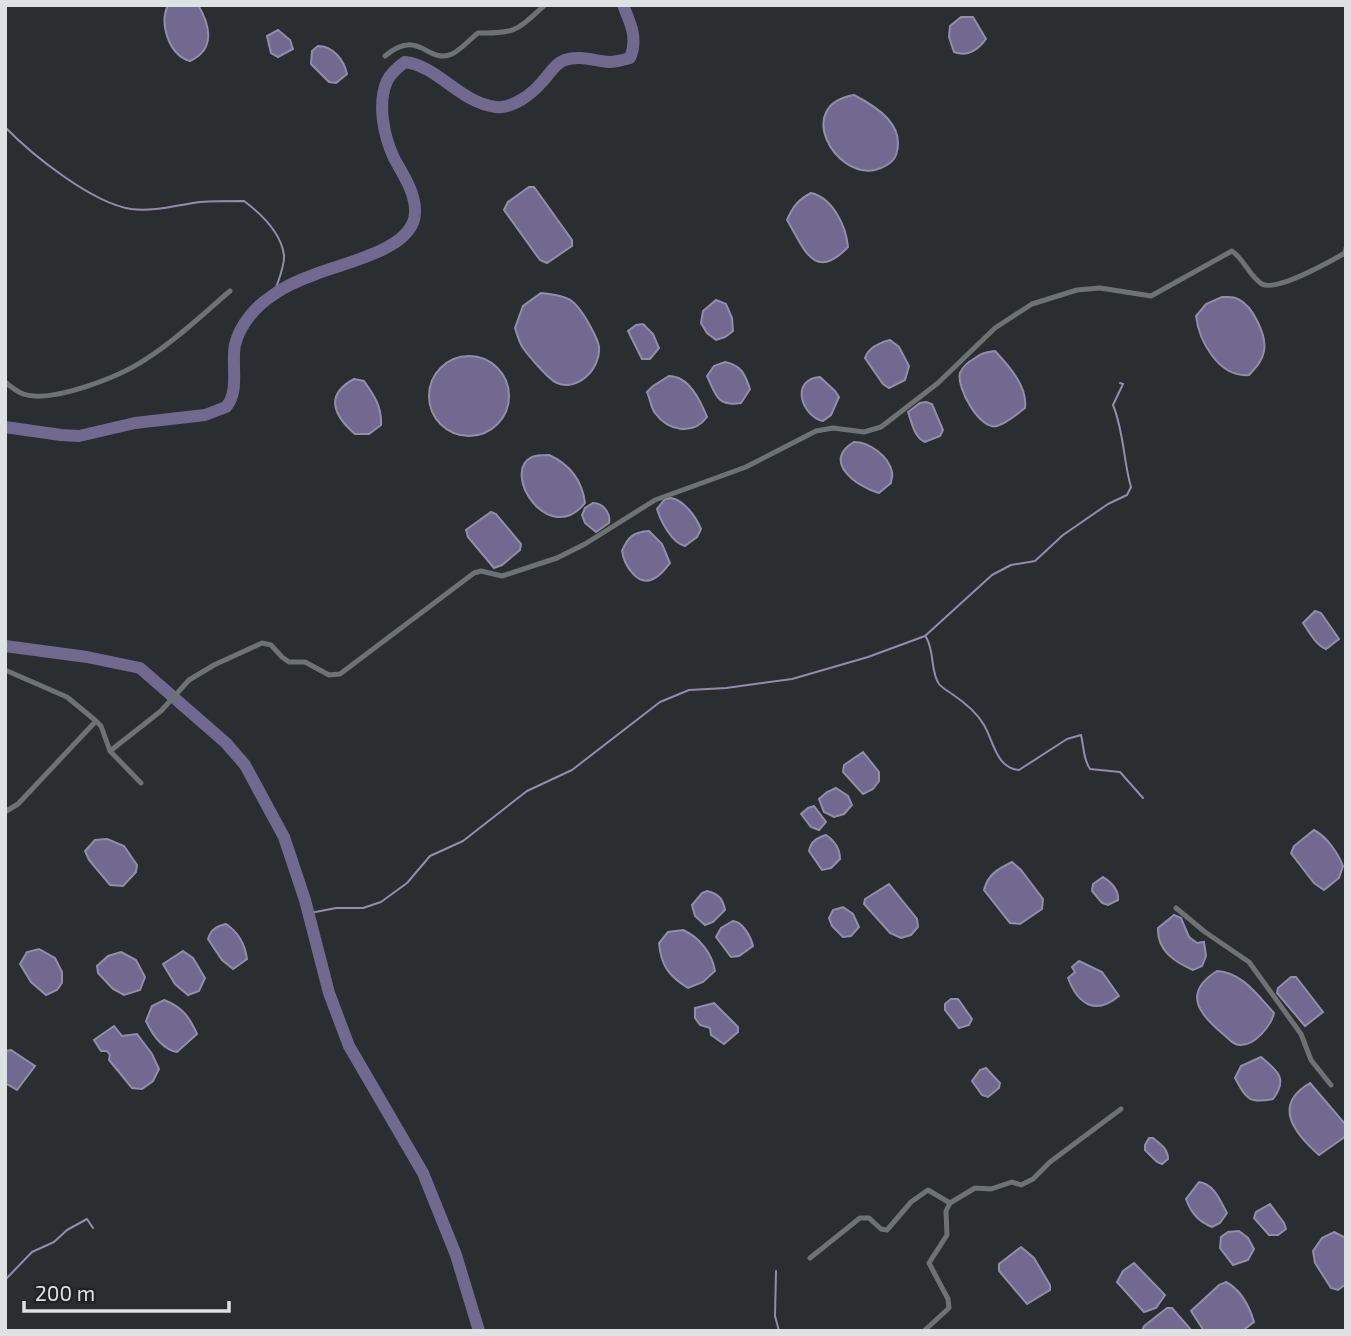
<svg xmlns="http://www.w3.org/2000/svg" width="1351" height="1336" font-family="'Exo 2',sans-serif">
<rect width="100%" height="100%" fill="#2a2e30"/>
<!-- water -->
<path fill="#726990" stroke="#938da9" stroke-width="2" d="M168 5H198C210 25 216 49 190 61 169 55 159 24 168 5Z
M961 17H973L986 39C978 50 967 57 954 52L949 37 950 26Z
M278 30 290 40 293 49 278 57 271 53 267 36Z
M318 46C333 46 344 60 347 74L336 83 329 82 311 64 312 51Z
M854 95C877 107 906 125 896 155 893 163 883 168 875 170 834 178 794 105 854 95Z
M529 187H534L572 240V246L547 263 540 260 504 210 508 202Z
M811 193C833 198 846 226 848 247 814 283 804 248 787 220 793 206 798 200 811 193Z
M541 293C569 296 574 298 588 322 592 330 598 339 599 347 601 368 578 392 557 383 549 380 528 355 523 348 519 342 517 334 515 328L523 306Z
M1222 297C1227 297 1233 296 1238 299 1253 306 1267 336 1264 351 1262 362 1256 367 1249 375 1219 378 1199 341 1196 316L1206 304Z
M716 300 726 304 732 318 733 331 725 337 716 340 707 333 701 323 703 311Z
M643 324 653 334 659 348 650 359H642L628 331 636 325Z
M890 340 899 347 909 366 905 380 889 388 883 384 865 358C868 348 880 342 890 340Z
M995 351C1009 366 1028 387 1025 408 1017 414 1007 423 997 426 980 431 956 387 960 373 963 366 968 362 975 358 982 353 986 352 995 351Z
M429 396a40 40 0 1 1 80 0a40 40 0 1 1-80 0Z
M725 362C741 365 745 374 750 389L741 403C717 407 716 395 707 376L714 366Z
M669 376C689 376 700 400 707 417 693 436 668 431 655 413 651 408 650 398 647 392L653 386Z
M820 377 835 391 839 397 831 415 823 421C801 416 790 379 820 377Z
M354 379 364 381C374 395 382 407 381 425L369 434H355C334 416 324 395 354 379Z
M926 402 932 404 943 430 940 436 925 442C914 437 912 423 908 412L920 403Z
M854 442C869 442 889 456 892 472 893 476 891 480 891 483L879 493C857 487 821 461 854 442Z
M549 455C569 464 582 480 585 503 549 548 500 472 532 457 536 455 544 455 549 455Z
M671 498C684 500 696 517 701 529L697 537 685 546C672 543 661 522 657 509L665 499Z
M593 503C603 503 611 513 609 523L596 532 585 523 582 515 585 508Z
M491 512 496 514 521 544 520 550 502 565 494 568 468 537 466 530Z
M649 531 662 544 670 563C665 569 661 576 653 579 637 587 624 564 622 551 628 537 633 532 649 531Z
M1315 611 1321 613 1339 639 1326 649C1316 645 1309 632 1303 623Z
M863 752 879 772V781L873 789 863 794 843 772 844 765Z
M836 788 848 796 852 805 844 814 834 817 824 812 819 799 827 792Z
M814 806 826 822 819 830 811 827 801 814 808 808Z
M1314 830C1327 837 1338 853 1343 866L1339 878 1324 890 1314 883 1291 853 1294 846Z
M826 835C835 841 840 848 840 859L831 868 822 870 809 851C811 841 817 838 826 835Z
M107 839 124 846 137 865 136 872 123 886 110 885 89 860 85 851 95 840Z
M1012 862 1021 870 1043 899 1042 909 1020 924 1010 923 984 890C988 874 998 869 1012 862Z
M1103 877C1111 882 1119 890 1118 900L1108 905 1102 903 1092 891 1093 884Z
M889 884 917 919 918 927 911 935 901 938 890 933 864 904 865 899Z
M707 891C719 894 723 899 725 910L713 922 705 925 695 916 692 905 702 893Z
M843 907 853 914 859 927 851 936 843 937 832 926 829 918 833 910Z
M1174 915 1181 918 1189 937 1197 943 1204 942 1206 956 1202 966 1193 970C1175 962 1157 951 1158 928Z
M733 921C743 922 751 937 753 946L739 956 731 957 716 937 721 928Z
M226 924C238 932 245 944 247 959L233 969 222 960 208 939C211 929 217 926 226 924Z
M683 930C699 937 712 953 715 971L703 982 688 988C669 976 661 966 659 943L668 932Z
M39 949 55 958 62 972V983L57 990 46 995 31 982 20 964 27 952Z
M183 951 193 958 205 978 199 991 188 995 175 984 163 964Z
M121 952 136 960 145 977 140 990 124 995 113 989 98 973 97 966 108 956Z
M1079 961 1102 972 1119 996C1095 1016 1078 1004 1068 978L1075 972 1072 967Z
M1217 971C1242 972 1258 996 1274 1013 1271 1026 1255 1045 1241 1045 1234 1046 1228 1038 1223 1034 1199 1014 1182 993 1217 971Z
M1291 977H1296L1323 1012 1305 1026 1277 993 1278 988Z
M951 999H958L972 1019 969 1025 959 1028 945 1010V1004Z
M164 1000C182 1007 189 1016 197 1034L177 1052C162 1049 152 1034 146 1021L152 1006Z
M714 1003 738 1027V1032L724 1044 711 1035 710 1028 700 1025 695 1018V1008Z
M114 1026 122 1036 137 1034 152 1054 159 1069 153 1081 142 1089 132 1088 109 1060 110 1055 107 1051H101L94 1040Z
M11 1050 35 1066 17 1090 5 1083V1051Z
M1261 1057C1276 1070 1289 1077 1273 1099 1248 1104 1246 1098 1235 1078L1241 1066Z
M986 1068 1000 1083 999 1088 988 1097 982 1095 972 1081 980 1070Z
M1310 1083 1346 1125V1136L1319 1155C1294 1133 1272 1105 1310 1083Z
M1149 1138H1153C1160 1144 1168 1148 1168 1159L1162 1164 1157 1162 1145 1150V1145Z
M1199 1182C1214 1184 1220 1200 1227 1213L1220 1223 1212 1227C1198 1221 1191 1213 1186 1199Z
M1270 1204 1284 1223 1286 1229 1278 1235H1269L1254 1218 1256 1212Z
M1239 1231 1248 1238 1254 1249 1248 1260 1233 1265 1220 1248 1221 1237 1228 1232Z
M1334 1232 1346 1238V1284L1338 1290 1331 1288 1315 1263 1313 1251 1322 1238Z
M1021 1247 1034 1258 1050 1285V1290L1027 1304 999 1271V1264Z
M1134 1263 1165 1295 1156 1308 1144 1312 1117 1282 1123 1271Z
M1226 1282C1241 1290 1249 1305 1254 1322L1242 1331H1204L1191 1311 1219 1285Z
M1167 1308H1172L1192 1331H1142L1144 1326Z"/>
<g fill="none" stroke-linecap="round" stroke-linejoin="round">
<!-- stream -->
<path stroke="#938da9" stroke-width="2" d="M5 127C32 155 92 203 131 209 154 212 177 205 200 202 215 201 229 201 244 201 260 213 281 233 284 255 285 267 277 283 274 294
M926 637C935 652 930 671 939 684 942 688 948 691 952 694 964 702 977 713 984 725 994 742 996 768 1019 770L1067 739 1081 735C1084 747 1083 759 1090 769L1120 772 1143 798
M310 913 336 908H363L381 902 407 883 430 856 463 841 527 791 572 770 660 702 689 690 726 688 792 679 868 657 925 636 992 575 1011 565 1035 561 1063 535 1108 504 1127 495 1131 487C1123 459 1124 432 1113 405L1123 384 1120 383
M776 1271 775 1316 779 1331
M5 1280 32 1252 54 1242 67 1230 87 1219 93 1228"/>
<!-- river -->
<path stroke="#726990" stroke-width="12" d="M5 427 61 435 79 436 135 423 205 415 226 407C240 391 231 364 235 345 240 324 256 306 273 295 285 286 302 279 316 274 342 263 414 250 415 213 416 193 403 175 394 158 384 137 377 104 387 81 391 73 398 67 405 62 438 66 460 103 496 107 512 109 532 94 542 82 549 75 555 63 565 60 579 55 595 61 609 62 616 62 623 60 630 58 638 39 631 24 623 5
M5 646 87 657 140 668 226 743 245 765 284 837 305 900 329 993 349 1046 423 1173 456 1255 479 1331"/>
<!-- street -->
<path stroke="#6d7275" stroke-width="5" d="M385 56C420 27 427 65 452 54 461 50 470 39 478 33 516 34 517 30 545 5
M5 382C11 387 16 391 23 394 52 404 121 376 146 359 176 340 203 314 230 291
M5 670 67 697 96 721 101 726 110 751 141 783
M110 751 161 711 189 680 214 665 262 643 271 645 282 657 289 662H305L329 675 340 674 474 573 481 571 502 576 557 558 585 544 655 500 746 467 816 431 833 428 864 432 881 427 938 383 995 328 1032 304 1077 290 1100 288 1151 296 1232 251C1244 259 1250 277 1262 284 1276 292 1331 261 1345 253L1346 248
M5 812 18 804 96 721
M1176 908 1205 932 1249 962 1301 1034 1311 1060 1331 1085
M810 1258 860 1218H869L881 1229 887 1230 911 1202 928 1190 950 1203
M924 1331 949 1308 948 1299 929 1263 947 1235 946 1211 950 1203 975 1188 991 1189 1012 1182 1021 1185 1033 1179 1050 1162 1121 1109"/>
</g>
<!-- border -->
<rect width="1351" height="1336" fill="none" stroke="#dfe2e3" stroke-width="14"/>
<!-- scale -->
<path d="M24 1301v10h205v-10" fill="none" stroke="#dfe2e3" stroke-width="3.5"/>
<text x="35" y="1301" font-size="21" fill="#dfe2e3" stroke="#202426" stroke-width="5" paint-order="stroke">200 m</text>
</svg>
